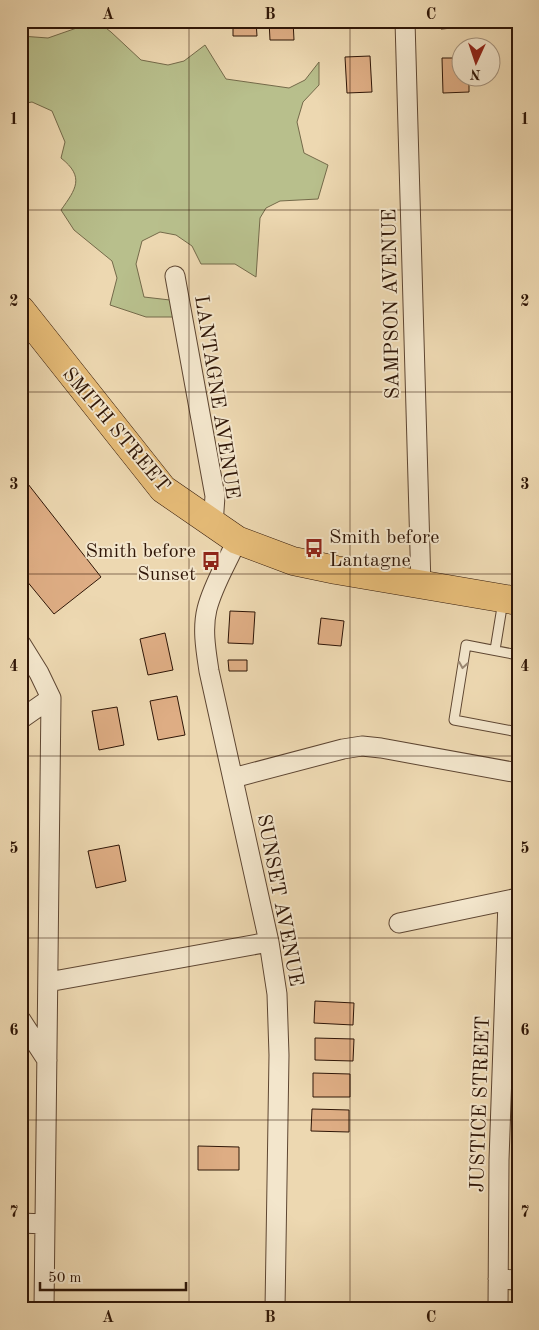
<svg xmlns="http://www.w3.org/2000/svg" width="539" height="1330" font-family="'Old Standard TT',serif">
<rect width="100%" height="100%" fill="#edd8b1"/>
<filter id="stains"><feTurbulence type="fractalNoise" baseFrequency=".004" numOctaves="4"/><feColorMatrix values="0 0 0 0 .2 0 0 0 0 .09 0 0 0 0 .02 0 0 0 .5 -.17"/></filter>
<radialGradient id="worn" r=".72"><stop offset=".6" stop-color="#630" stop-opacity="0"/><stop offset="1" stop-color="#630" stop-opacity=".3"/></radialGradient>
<!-- green -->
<path fill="#b8bf8c" stroke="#746a4a" d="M91 23 102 25 111 32 141 60 168 65 184 61 205 45 226 79 289 88 305 80 319 62V85L303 102 297 122 304 153 328 165 318 199 280 201 266 208 260 218 256 277 235 264H201L192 246 176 235 160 232 142 241 136 264 144 297 170 300 182 317H146L110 305 117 278 112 261 74 230 61 210C76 189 85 177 61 158L65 142 52 111 32 102 21 104V36L48 38Z"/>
<!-- building -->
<path fill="#dead84" stroke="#2f1607" d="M233 21H256L257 36H233Z
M269 21H293L294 40H270Z
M441 21H465V27L441 29Z
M370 56 372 92 347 93 345 57Z
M442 58H462V78H469V92L443 93Z
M28 484 101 577 54 614 21 574V489Z
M230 611 255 612 253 644 228 643Z
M321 618 344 621 341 646 318 644Z
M165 633 173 670 148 675 140 639Z
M228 660H247V671H229Z
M177 696 185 735 158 740 150 701Z
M117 707 124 745 99 750 92 711Z
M119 845 126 881 96 888 88 851Z
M315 1001 354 1003 353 1025 314 1023Z
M315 1038 354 1039 353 1061 315 1060Z
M313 1073 350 1074V1097H313Z
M312 1109 349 1110V1132L311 1131Z
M198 1146 239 1147V1170H198Z"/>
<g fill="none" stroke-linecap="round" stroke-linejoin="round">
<!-- lane casing -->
<g stroke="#5e4632" stroke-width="11">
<path id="lane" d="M495 650 503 601
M518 655 466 645 454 720 518 732"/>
</g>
<!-- street casing -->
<g stroke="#5e4632" stroke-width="21">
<path id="street" d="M405 21 421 586
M175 276 215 496 213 525
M237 540C227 563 213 585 207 609 202 629 206 651 209 671L269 942 277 994 279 1055 275 1309
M21 644 39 673 51 698 44 1309
M21 719 51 698
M233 778 343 749 362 746 381 748 518 773
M399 923 518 898
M48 982 269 942
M21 1020 47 1060
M21 1223 45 1224
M498 1279 518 1280
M498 1309 499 1160 508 901"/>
</g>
<!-- primary casing -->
<g stroke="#2f1607" stroke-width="29">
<path id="primary" d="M21 310 163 489 237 540 293 561 336 570 518 601"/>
</g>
<!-- lane -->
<use href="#lane" stroke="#f3e6cc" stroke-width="9"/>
<!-- street -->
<use href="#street" stroke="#f3e6cc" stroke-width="19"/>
<!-- primary -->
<use href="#primary" stroke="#e6bc78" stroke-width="28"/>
</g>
<!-- one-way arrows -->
<defs><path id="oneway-chevron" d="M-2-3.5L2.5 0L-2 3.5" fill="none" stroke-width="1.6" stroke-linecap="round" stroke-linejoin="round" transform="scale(1.25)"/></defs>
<use stroke="#9b8873" href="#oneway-chevron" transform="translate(463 665) rotate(99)"/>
<!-- grid -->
<path fill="none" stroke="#2f1607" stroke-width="1" stroke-opacity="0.55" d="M189 21V1309M350 21V1309M21 210H518M21 392H518M21 574H518M21 756H518M21 938H518M21 1120H518"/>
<!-- icons -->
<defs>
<g id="bus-bare" transform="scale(1.5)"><path d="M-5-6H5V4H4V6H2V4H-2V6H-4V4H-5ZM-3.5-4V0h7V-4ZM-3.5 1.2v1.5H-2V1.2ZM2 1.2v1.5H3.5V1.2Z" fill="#8f2418" stroke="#f3e6cc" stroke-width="2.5" paint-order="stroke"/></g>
</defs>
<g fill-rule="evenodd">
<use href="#bus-bare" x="314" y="548"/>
<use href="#bus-bare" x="211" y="561"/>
</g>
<g text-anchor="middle" stroke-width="4" stroke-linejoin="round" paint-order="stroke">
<!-- street labels -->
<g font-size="20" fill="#2f1607" stroke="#f3e6cc">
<text transform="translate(390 304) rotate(-91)" y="7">SAMPSON AVENUE</text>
<text transform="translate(218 397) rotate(81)" y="7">LANTAGNE AVENUE</text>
<text transform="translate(117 429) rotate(50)" y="7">SMITH STREET</text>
<text transform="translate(281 900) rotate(79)" y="7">SUNSET AVENUE</text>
<text transform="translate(479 1104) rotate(-88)" y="7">JUSTICE STREET</text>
</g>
<!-- poi labels -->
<g font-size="20" fill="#2f1607" stroke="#f3e6cc" text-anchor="start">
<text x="329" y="543">Smith before<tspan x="329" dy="23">Lantagne</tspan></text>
<text x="196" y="557" text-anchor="end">Smith before<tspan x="196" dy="23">Sunset</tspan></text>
</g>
</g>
<!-- margin -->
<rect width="539" height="1330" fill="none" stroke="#edd8b1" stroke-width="55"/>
<!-- north arrow -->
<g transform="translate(476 62) rotate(183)"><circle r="24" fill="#f3e6cc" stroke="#a5937d"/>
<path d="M0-4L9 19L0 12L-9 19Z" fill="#8f2418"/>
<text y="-8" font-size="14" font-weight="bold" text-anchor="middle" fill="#2f1607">N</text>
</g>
<!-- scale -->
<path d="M40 1282v8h146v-8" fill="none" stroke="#2f1607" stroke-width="2.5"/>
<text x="48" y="1282" font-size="15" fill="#2f1607" stroke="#f3e6cc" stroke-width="4" paint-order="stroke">50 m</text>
<rect x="28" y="28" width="484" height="1274" fill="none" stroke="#2f1607" stroke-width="2"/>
<g font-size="16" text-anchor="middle" font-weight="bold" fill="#2f1607">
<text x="108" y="19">A</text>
<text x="270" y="19">B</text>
<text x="431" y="19">C</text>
<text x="14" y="124">1</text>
<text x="525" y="124">1</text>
<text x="14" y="306">2</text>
<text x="525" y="306">2</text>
<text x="14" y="489">3</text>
<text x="525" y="489">3</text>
<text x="14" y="671">4</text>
<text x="525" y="671">4</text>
<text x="14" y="853">5</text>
<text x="525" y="853">5</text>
<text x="14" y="1035">6</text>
<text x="525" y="1035">6</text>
<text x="14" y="1217">7</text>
<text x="525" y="1217">7</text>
<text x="108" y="1322">A</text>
<text x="270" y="1322">B</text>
<text x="431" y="1322">C</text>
</g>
<rect width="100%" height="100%" filter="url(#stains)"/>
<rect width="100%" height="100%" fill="url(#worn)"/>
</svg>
